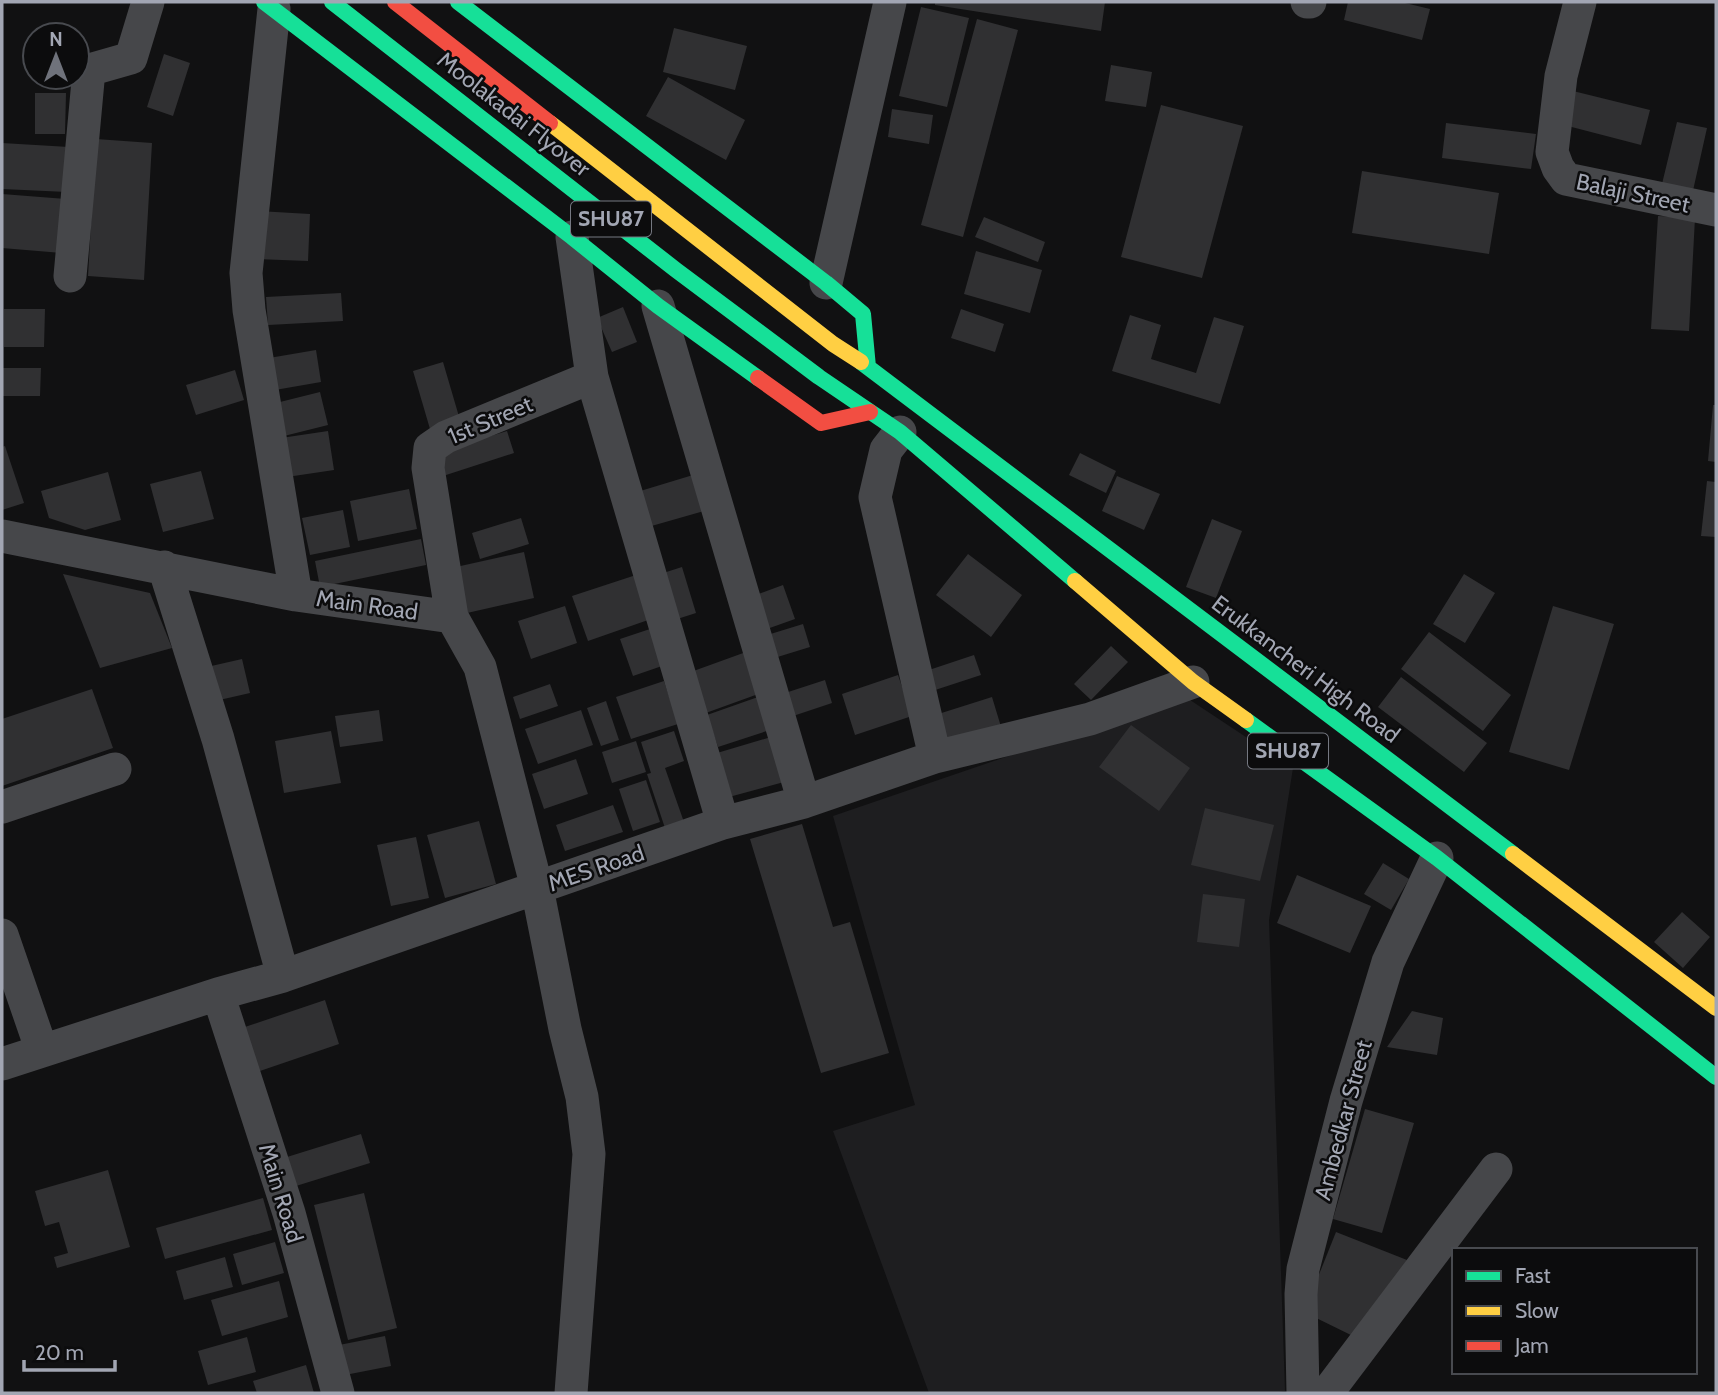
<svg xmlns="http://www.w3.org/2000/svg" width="1718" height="1395" font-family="Cabin,sans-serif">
<rect width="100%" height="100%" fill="#111112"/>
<!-- built -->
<path fill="#1e1e20" d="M1184 696 1293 768 1269 920 1285 1391 1273 1393H929L833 1131 915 1105 833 816Z"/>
<!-- building -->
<path fill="#303032" d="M935 2H1105L1101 31 935 5Z
M1348 2H1401L1430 9 1422 40 1344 20Z
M921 7 969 18 947 107 899 96Z
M977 19 1018 30 963 237 921 225Z
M674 28 747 46 735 90 663 72Z
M164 54 190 63 173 116 147 107Z
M1111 65 1152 72 1146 107 1105 101Z
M668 77 745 120 726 160 646 116Z
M1573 91 1650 110 1641 145 1564 125Z
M35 93H66L65 134H35Z
M1161 105 1243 126 1202 278 1121 257Z
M892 109 933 115 929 144 888 137Z
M1677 122 1707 128 1692 195 1661 188Z
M1446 123 1536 134 1531 169 1442 158Z
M96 139 152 143 144 280 88 276Z
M2 143 69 147 67 192 2 189Z
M1362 171 1499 193 1489 254 1352 233Z
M2 194 66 199 62 253 2 248Z
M258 211 310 214 308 261 256 259Z
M1658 216 1695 218 1689 331 1651 329Z
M984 217 1045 242 1038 262 975 237Z
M976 251 1042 270 1030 313 964 294Z
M341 293 343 321 268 325 266 297Z
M623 307 637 342 612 352 597 318Z
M4 309H45L44 347H4Z
M961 309 1004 324 995 352 951 338Z
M1130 315 1161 325 1151 359 1196 373 1214 317 1244 326 1220 404 1112 371Z
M316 350 321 382 275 390 269 358Z
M443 362 460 420 430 429 413 371Z
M2 368H41L40 396H2Z
M235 370 244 400 196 415 186 385Z
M320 392 328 425 284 436 276 403Z
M1713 405H1716V462L1708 461Z
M328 431 334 470 287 477 281 438Z
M507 431 514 453 443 476 436 453Z
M5 446 24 503 2 510V447Z
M1080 453 1116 471 1106 493 1069 475Z
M201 471 214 519 163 532 150 484Z
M108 472 121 520 85 530 49 518 41 491Z
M693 475 704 511 648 527 637 492Z
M1117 476 1160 494 1144 530 1102 511Z
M1707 481 1716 482V537L1701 536Z
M409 489 417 529 358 541 350 501Z
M343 510 350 547 310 555 302 518Z
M521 518 529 544 480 559 472 533Z
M1212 519 1242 531 1216 598 1186 587Z
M421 539 426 565 320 587 315 561Z
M524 552 534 598 467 613 456 567Z
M968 554 1022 595 991 637 936 595Z
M682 567 696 613 671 621 657 575Z
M63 574 150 593 172 648 100 668Z
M1464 574 1495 593 1465 643 1433 624Z
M636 575 651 619 588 641 572 596Z
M783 585 795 619 761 631 750 597Z
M565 606 577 643 531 659 518 621Z
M1553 606 1614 624 1569 770 1509 752Z
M803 624 810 647 771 659 764 636Z
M650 629 662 666 633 676 620 639Z
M1429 632 1511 695 1483 731 1401 669Z
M1111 646 1128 662 1091 700 1074 684Z
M746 652 761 693 703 714 688 673Z
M974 655 981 675 926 693 920 673Z
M242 659 250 693 215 701 207 667Z
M898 675 912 716 855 735 842 694Z
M1401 677 1487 743 1464 772 1378 707Z
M825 680 832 703 790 717 782 694Z
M664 681 678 724 631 739 616 697Z
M550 684 558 706 520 719 513 697Z
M92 689 113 748 2 786V719Z
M758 697 770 730 718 747 707 715Z
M992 697 1002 730 943 749 932 716Z
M606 701 619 740 601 746 587 708Z
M379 710 383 741 340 747 335 716Z
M581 710 593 745 538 764 525 729Z
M1131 725 1190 768 1159 811 1099 767Z
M331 731 341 783 284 793 275 741Z
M674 731 684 761 665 768 685 825 666 831 647 774 651 773 641 742Z
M771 737 784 782 729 797 717 753Z
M636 741 646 772 612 783 602 752Z
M576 759 588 794 544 809 532 774Z
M646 780 660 822 633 831 619 789Z
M613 805 623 832 565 851 556 825Z
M1205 808 1274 825 1260 881 1191 865Z
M479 821 496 884 445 898 427 835Z
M802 824 833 927 850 922 889 1053 821 1073 750 839Z
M416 837 429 898 391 906 377 845Z
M1383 863 1409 879 1391 910 1364 894Z
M1297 875 1371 906 1350 953 1277 923Z
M1203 894 1245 899 1239 947 1197 942Z
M1682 912 1710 937 1683 968 1654 942Z
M325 1000 339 1044 257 1072 242 1028Z
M1412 1011 1443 1018 1437 1055 1387 1047Z
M1365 1109 1414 1123 1382 1233 1333 1219Z
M361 1134 370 1163 296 1186 287 1157Z
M108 1170 130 1247 57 1268 54 1257 68 1253 59 1222 45 1226 35 1191Z
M364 1193 397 1328 348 1340 314 1205Z
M263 1198 272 1230 165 1259 156 1228Z
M1336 1232 1407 1260 1357 1338 1304 1312Z
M275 1242 284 1273 242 1285 233 1254Z
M225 1257 233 1287 184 1300 176 1271Z
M279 1281 288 1317 222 1336 211 1300Z
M385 1336 391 1366 345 1375 339 1345Z
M247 1337 256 1372 208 1385 198 1351Z
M306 1365 314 1393H257L253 1381Z"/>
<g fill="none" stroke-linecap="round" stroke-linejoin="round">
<!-- street -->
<path stroke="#46474a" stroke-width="33" d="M1307 2H1310
M1580 2 1561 76 1552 152 1558 168 1566 179 1716 210
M274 9 246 273 249 310 296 595
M572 237 592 377 723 823
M70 276 89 70 131 58 148 2
M826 283 890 2
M658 306 804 802
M900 432 886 450 875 497 935 757
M2 536 296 595 452 617 480 667 537 888 565 1029 582 1097 589 1154 571 1393
M164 567 218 739 283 976
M452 617 428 468 430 448 446 437 592 377
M2 807 115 769
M2 935 42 1051
M218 994 289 1213 338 1393
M2 1064 218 994 283 976 723 823 804 802 935 757 1090 719 1193 682
M1303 1393 1301 1294 1303 1269 1346 1101 1388 962 1437 858
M1327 1393 1496 1169"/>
<!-- fast -->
<path stroke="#16e098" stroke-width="16" d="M264 2 572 237 658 306 758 378
M332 2 676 270 819 377 900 432 1075 581
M458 2 826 283 863 314 868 367
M861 362 1513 854
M1246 720 1437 858 1716 1077"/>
<!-- slow -->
<path stroke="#ffcf43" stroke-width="16" d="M550 123 833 344 861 362
M1075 581 1193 682 1246 720
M1513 854 1716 1008"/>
<!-- jam -->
<path stroke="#f24e42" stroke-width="16" d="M395 2 550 123
M758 378 821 423 870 412"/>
</g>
<g text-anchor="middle" stroke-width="5" stroke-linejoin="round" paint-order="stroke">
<!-- shield labels -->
<g fill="#0c0c0d" stroke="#757881" stroke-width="2">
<rect x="571" y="201.5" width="80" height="35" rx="5"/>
<rect x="1248" y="733.5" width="80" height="35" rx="5"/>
</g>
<g font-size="21" font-weight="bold" fill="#a2a6b3">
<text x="611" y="226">SHU87</text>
<text x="1288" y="758">SHU87</text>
</g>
<!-- street labels -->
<g font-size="23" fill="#a2a6b3" stroke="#0c0c0d">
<text transform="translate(514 114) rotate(38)" y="8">Moolakadai Flyover</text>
<text transform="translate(1633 193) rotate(12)" y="8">Balaji Street</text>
<text transform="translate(490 420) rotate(-23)" y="8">1st Street</text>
<text transform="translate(367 605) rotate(8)" y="8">Main Road</text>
<text transform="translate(1306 669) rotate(37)" y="8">Erukkancheri High Road</text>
<text transform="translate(596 868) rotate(-19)" y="8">MES Road</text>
<text transform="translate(1343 1120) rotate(-75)" y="8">Ambedkar Street</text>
<text transform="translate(281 1193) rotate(73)" y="8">Main Road</text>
</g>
</g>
<!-- border -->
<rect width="1718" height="1395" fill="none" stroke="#a2a6b3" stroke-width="7"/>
<!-- legend -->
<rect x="1452" y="1248" width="245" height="126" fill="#0c0c0d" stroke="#484a4f" stroke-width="2"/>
<rect x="1466" y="1271" width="35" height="10" fill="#16e098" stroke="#484a4f" stroke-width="2"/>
<text x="1515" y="1283" font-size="21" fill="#a2a6b3">Fast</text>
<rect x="1466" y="1306" width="35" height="10" fill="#ffcf43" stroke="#484a4f" stroke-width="2"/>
<text x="1515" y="1318" font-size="21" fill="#a2a6b3">Slow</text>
<rect x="1466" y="1341" width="35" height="10" fill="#f24e42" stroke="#484a4f" stroke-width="2"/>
<text x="1515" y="1353" font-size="21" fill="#a2a6b3">Jam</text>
<!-- north arrow -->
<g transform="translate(56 56)"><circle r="33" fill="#0c0c0d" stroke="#484a4f" stroke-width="2"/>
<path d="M0-5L12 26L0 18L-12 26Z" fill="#6f727b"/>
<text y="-10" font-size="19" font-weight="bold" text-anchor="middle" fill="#a2a6b3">N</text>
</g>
<!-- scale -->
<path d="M24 1360v10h91v-10" fill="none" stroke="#a2a6b3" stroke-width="3.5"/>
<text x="35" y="1360" font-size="21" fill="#a2a6b3" stroke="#0c0c0d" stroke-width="5" paint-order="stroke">20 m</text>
</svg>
